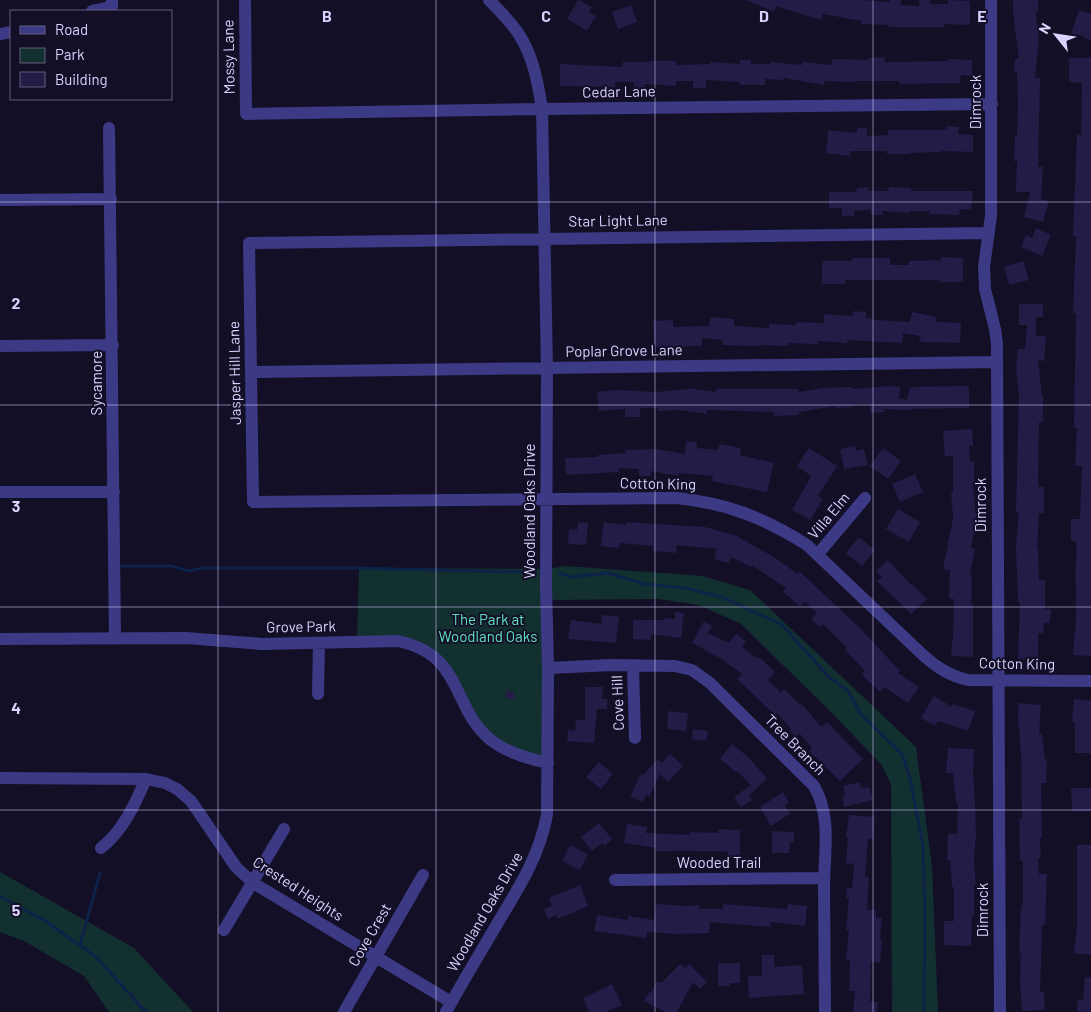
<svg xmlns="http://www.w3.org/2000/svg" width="1091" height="1012" font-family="Barlow,sans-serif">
<rect width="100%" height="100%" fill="#130f26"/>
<!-- green -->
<path fill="#12302f" d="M566 566 703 576 750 590 916 747 932 866 938 1012H892L891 784 881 764 828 709 741 624 699 605 658 599 546 600 548 763 492 741 453 680 412 644 357 642 359 568 546 569Z
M0 872 134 948 193 1012H109L84 976 24 941 0 932Z"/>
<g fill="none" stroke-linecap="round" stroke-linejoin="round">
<!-- stream -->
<path stroke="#0c2248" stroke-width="3" d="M121 566H171L189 571 202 568H354L523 572
M559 573 572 577 608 573 644 584 685 588 722 597 782 625 829 677 848 691 860 713 902 754 910 778 923 846 925 915 924 1012
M0 896 47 922 96 957 146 1012
M80 945 100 873"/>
</g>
<!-- building -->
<path fill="#241b47" d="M578 0 592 7 589 12 596 16 587 31 567 19Z
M746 0H863L890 2V0H901V5L919 6V0H930V4H948V0L970 1V25L944 24V27H889V25L861 24 862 21 823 14 821 20 776 6 774 12Z
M1013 0H1038V12H1036L1039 40 1035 78H1040L1038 167H1043L1041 199 1049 201 1043 222 1024 217 1030 192H1016L1017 161H1014L1015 136H1017L1018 102 1017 72H1014L1015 58 1019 59 1013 12Z
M631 5 637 22 618 29 612 12Z
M1079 10 1091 14V40L1071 33Z
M885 57V62L949 61V59L972 60V76L961 75 960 83 899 84V81H855V82L824 81V85L784 78 783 80 765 79V85H740V82L706 80V88H693V81H676V86L645 84V89H634V82H615V87L560 86V64L622 67 623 62H650V61H676V65L710 64V62L740 64V60H751V64H771V62L802 65V62L832 65V59L868 60V58Z
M1069 58H1091V656L1073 655 1076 620V581H1075L1077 542 1071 541V519H1080L1082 466H1075L1077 428H1074L1076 313H1073L1076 236H1073L1077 135H1081L1082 83 1069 82Z
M947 126 959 127 958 134 973 135V152L941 151V152L910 153V154H887V151H850V156L826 153 828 130 857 133V128H867V136L888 135V130H947Z
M868 187 869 191H888L889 187 911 188V191H973L971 210 960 209 959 215 930 214V211H909V213L882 211V215H871V210L854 211V216H842V208H829V192H857L856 188Z
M1036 228 1051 235 1042 256 1021 247 1026 235 1032 238Z
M941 257 963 258V282H940V280H845V284H822V261H852V258H890V265H909V261L941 260Z
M1023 261 1029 280 1009 285 1004 267Z
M1019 304H1043V317H1036V336H1046L1044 361 1038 360 1042 396H1043V422H1039L1038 487H1044V513H1039L1037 548H1038L1039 580H1045V609H1051L1050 623H1044L1043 634 1038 633V658L1018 659 1020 602H1018L1016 545 1019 512H1016L1019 396 1016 368 1018 349H1025L1027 325H1019Z
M853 311 866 312V318L878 320 910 322 912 312 937 317 936 322 961 323 960 343 932 342 931 343 919 341 920 336 903 333 902 343 847 340V343L818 341V344L788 343V346L760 345 759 346 722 345 723 340 702 338V346L654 347 653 321 673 320V327L709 326 710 317 734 319V326L769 328V324L796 325V322L824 323V314L852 316Z
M890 386 900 387 899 398 907 400 910 387 969 386V408L910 409V410L884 409 885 412 870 413V404L853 405V407L835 408V406L799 412V415L774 416V412L707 410V414L679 410 657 411V408H640V417H625V409L599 411 597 392 616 390 656 392 688 389V388L716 392V389H798L799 392 822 388 853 387V389Z
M972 429 973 446H969L970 462 974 461V483H973L976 518 971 548 975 549 970 575H972L971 604H973V657L951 656 953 634 954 599H949L950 570 943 569 953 518 951 492H953V456H945L943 431Z
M686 441 697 442V448L718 450 719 444 741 448 740 455 774 463 767 492 712 481 713 476 678 473V476L651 471V476H639V469L619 468V472L566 475 565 458 598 457V455L626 453V450L657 449 685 454Z
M855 446 856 451 864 449 868 465 844 469 840 449Z
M809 448 837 466 818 496 823 499 810 520 792 510 811 476 797 466Z
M883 448 901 461 888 479 870 466Z
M915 474 923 492 900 502 892 484Z
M898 509 920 522 909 542 886 529Z
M578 522 588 523 586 545 568 544 569 529 577 530Z
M604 522 626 525 627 522 705 527 737 536 772 556 798 574 800 572 859 627 900 671 898 673 919 687 908 703 884 687 880 692 861 674 865 671 845 650 847 648 823 624 819 627 811 619 817 613 805 601 800 606 783 592 786 588 752 565 751 567 731 557 729 563 714 559 717 549 677 545 676 553 653 551V546L620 543 619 548 601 546Z
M859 537 875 550 862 566 846 553Z
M888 560 911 585 912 584 927 599 911 614 877 581 882 577 876 571Z
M675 612 684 613 681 638 651 634V640L633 639V620H665V618L675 619Z
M602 615 619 617 616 643 568 639 571 620 601 624Z
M704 621 712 626 708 633 729 643 736 634 746 641 742 647 757 658 759 657 775 672 768 680 781 693 784 689 800 705 802 704 821 727 827 722 863 759 840 781 809 751 812 747 799 733 795 737 790 731 791 729 777 713 775 715 737 679 742 674 720 658 692 643Z
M585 687H603L602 699H607V709H597L594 743 567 741 568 730 575 731 576 720H585Z
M505.5 695a4.5 4.5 0 1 1 9 0a4.5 4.5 0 1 1-9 0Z
M934 696 952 707 953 704 975 711 968 731 938 721 935 726 921 718Z
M1074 699 1091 701V753H1075V722H1072Z
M1019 703 1041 705 1039 734 1042 733 1045 759H1047L1046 783H1041L1042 838H1040L1041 858H1038L1039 874H1047L1045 925H1042L1041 962 1040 992H1044L1045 1010 1022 1011 1020 983 1021 953H1019L1021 905H1023V861H1020L1019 819H1022L1021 753 1018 719Z
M668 711 688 713 686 731 667 729Z
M693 729 708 731 706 741 692 739Z
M732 744 748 757 767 778 749 796 752 800 741 807 734 797 751 785 737 771 736 772 720 759Z
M948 748 974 749 973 771 975 801 976 835 974 860 976 885H974V916H972L971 946 944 945V921H954V887H952L950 860H947L948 834H957L958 802 956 803 953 773H946Z
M670 754 683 766 668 782 660 774 649 797 646 795 643 802 630 796 641 774 643 775 658 759 662 763Z
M599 762 613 774 601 789 586 777Z
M860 782 861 788 869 787 873 800 844 807 842 797 845 796 843 786Z
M1071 788H1091V811H1072Z
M783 792 789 802 785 805 790 814 771 826 760 807Z
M849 815 875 817 873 839H868L865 877H869L867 910H876V918H882L880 940H882L880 963 871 962 870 1001 878 1002 877 1012H853L855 991H849L850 960H846L849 930H846L849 898H846L847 888H852L854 864 846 863 848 837H846Z
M599 823 612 839 605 846 602 843 592 851 581 837Z
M627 824 647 827 646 833 690 835V832L718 833V829L740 830V857H728V852L717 851H656V848L624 843Z
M772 831 794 832V842H790L789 853H772Z
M570 845 588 854 580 870 562 861Z
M1077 845H1091V955L1074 953 1077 927Z
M580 885 588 906 558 919 556 915 548 919 544 909 552 906 549 898Z
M656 904 687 906 699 905V909H723V904L787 909 788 904 807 906 805 926 771 922V927L710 922 709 933 676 934 647 932 646 938 594 931 597 915 628 920V916L654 920Z
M762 955H774V967L802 965 804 994 749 998 748 976H762Z
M718 963H740V983H730V986H718Z
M680 964 685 968 689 964 707 982 700 989 693 982 677 1012H665L644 1001 649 992 651 993 657 981 661 983Z
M1085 977 1091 978V1012L1077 1011 1078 999 1083 1000Z
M612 984 622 1005 606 1012H589L583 998Z"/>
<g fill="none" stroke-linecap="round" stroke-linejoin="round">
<!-- minor -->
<path stroke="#3d3a85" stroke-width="12" d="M245 0 246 114 542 109 992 104
M991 0V216L984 267 985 289 995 329 997 344 1000 1012
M92 11 112 7V0
M0 34 11 32
M109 128 115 638
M0 200 111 199
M989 233 249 243 253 502 677 498C726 503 765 518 807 545L924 656C938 668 950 676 968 680L1091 681
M0 346 113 345
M251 372 997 362
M0 492H114
M818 554 865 498
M0 639 186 638 262 644 398 641C465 655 450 708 492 741 508 753 529 759 548 763
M633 666 635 738
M548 668 612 665 675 666 692 670 710 683 814 786C832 817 824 853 824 888 824 929 825 971 825 1012
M318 694 319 643
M0 778 146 779 165 783 177 789 191 801 236 867 253 883 451 1002
M101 848C123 831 135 804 146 779
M615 880 824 878
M224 930 284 829
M344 1012 423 875
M446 1012C463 981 482 950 500 919 521 884 539 856 547 815L548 668 546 586 547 369 542 109C538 83 533 55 518 33 510 21 499 10 489 0"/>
</g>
<!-- grid -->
<path fill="none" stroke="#d9d4ff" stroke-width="1" stroke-opacity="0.55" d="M218 0V1012M436 0V1012M655 0V1012M873 0V1012M0 202H1091M0 405H1091M0 607H1091M0 810H1091"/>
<g text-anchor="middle" stroke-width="4" stroke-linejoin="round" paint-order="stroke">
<!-- street labels -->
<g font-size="15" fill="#d9d4ff" stroke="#130f26">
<text transform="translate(229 57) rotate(-91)" y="5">Mossy Lane</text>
<text transform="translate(619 92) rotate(-1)" y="5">Cedar Lane</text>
<text transform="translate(976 102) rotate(-90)" y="5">Dimrock</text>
<text transform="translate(618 221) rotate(-1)" y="5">Star Light Lane</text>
<text transform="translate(624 351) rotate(-1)" y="5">Poplar Grove Lane</text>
<text transform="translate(235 373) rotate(-91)" y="5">Jasper Hill Lane</text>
<text transform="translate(97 383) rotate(-90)" y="5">Sycamore</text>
<text transform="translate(658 484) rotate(1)" y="5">Cotton King</text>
<text transform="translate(981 505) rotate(-90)" y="5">Dimrock</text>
<text transform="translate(530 511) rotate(-90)" y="5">Woodland Oaks Drive</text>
<text transform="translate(829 516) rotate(-50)" y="5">Villa Elm</text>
<text transform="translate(301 627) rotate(-1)" y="5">Grove Park</text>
<text transform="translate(1017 664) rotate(1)" y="5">Cotton King</text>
<text transform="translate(618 703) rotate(-92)" y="5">Cove Hill</text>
<text transform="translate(795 745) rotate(45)" y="5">Tree Branch</text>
<text x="719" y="868">Wooded Trail</text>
<text transform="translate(298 889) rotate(33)" y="5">Crested Heights</text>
<text transform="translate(983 910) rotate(-90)" y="5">Dimrock</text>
<text transform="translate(485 912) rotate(-60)" y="5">Woodland Oaks Drive</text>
<text transform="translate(370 935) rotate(-60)" y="5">Cove Crest</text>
</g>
<!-- park labels -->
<g font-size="15" fill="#5fe0c0" stroke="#130f26">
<text x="488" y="625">The Park at<tspan x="488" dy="17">Woodland Oaks</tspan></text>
</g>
</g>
<g font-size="16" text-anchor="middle" font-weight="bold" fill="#d9d4ff" stroke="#130f26" stroke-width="4" stroke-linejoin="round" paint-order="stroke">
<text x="327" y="22">B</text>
<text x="546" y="22">C</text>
<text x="764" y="22">D</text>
<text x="982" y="22">E</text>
<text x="16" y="309">2</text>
<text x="16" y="512">3</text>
<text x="16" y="714">4</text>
<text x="16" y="916">5</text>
</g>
<!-- legend -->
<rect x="10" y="10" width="162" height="90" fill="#130f26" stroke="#625e7d"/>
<rect x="20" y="26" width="25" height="8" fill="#3d3a85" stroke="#625e7d"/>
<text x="55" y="35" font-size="15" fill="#d9d4ff">Road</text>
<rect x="20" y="48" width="25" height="15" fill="#12302f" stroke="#625e7d"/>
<text x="55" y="60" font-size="15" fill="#d9d4ff">Park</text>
<rect x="20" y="72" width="25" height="15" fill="#241b47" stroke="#625e7d"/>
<text x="55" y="85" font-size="15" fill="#d9d4ff">Building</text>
<!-- north arrow -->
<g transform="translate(1056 35) rotate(300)" stroke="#130f26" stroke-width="4" paint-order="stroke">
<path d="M0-4L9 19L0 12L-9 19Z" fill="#d9d4ff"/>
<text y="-8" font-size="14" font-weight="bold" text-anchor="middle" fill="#d9d4ff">N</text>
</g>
</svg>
